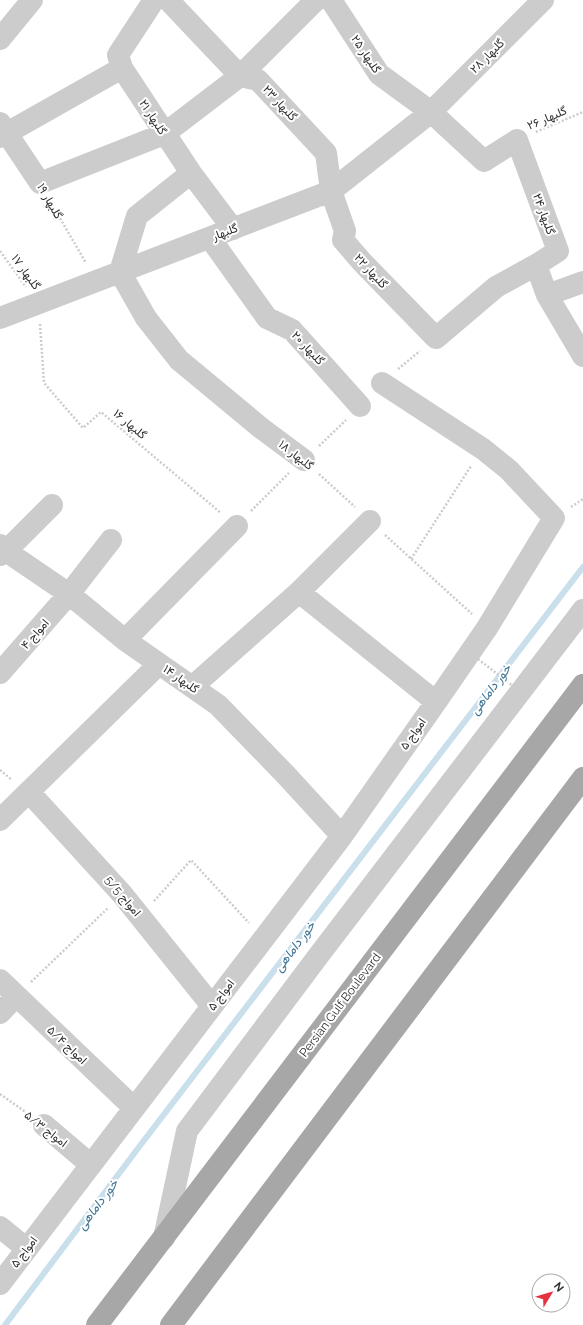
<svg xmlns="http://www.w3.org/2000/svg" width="583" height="1325" font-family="Raleway,Vazirmatn,sans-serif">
<rect width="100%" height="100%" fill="#fff"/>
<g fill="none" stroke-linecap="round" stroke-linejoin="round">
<!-- stream -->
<path stroke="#c9dfec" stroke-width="6" d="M5 1325 139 1147 583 567"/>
<!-- path -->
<path stroke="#ccc" stroke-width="2.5" stroke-dasharray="2 2" stroke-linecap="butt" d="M536 132 583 112
M50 201 86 263
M0 251 26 287
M40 324 44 383 83 428 101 412 221 513
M398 369 420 351
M319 446 346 420
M319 474 355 507
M571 507 583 499
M251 511 289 473
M385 535 472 614
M411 559 471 466
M0 770 12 780
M154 901 191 860 249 923
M31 982 108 908
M0 1094 27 1113"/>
<!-- minor -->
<path stroke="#ccc" stroke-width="22" d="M154 0 118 55 122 68 191 173 233 229
M168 0 240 76 258 80 326 153 331 191 345 231 343 240 362 262 436 338 496 287 536 265 558 251 517 140 484 161 431 112 379 74 331 0
M0 39 32 0
M0 123 40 183 164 134 240 76 316 0
M0 137 122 68
M191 173 137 216 120 272 146 318 179 360 261 428 304 460
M210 238 267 318 292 330 360 406
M536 265 547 295 583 356
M547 295 583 282
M0 318 331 191 431 112 543 0
M0 545 6 551 69 594 125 640 218 705 285 774 342 836
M0 555 6 551 52 505
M299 592 436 702 487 628 554 518 509 470 483 449 382 383
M125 640 237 526
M0 673 69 594 111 540
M192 687 299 592 370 521
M29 792 122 894 212 1006
M0 820 159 664
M0 980 134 1108
M0 1013 16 996
M44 1125 91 1165
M0 1227 27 1249
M164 1238 187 1131 319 955 583 610
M0 1284 342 836 436 702"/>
<!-- major -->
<path stroke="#a7a7a7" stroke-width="22" d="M97 1325 583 685
M171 1325 583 778"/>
<!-- path-bridge -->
<path stroke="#ccc" stroke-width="2.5" stroke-dasharray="2 2" stroke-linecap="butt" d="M478 659 527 697"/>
</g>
<g text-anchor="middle" stroke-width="4" stroke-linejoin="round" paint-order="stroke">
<!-- street labels -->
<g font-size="12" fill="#2f2f2f" stroke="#fff">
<text transform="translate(366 54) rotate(56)" y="4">گلبهار ۲۵</text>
<text transform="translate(487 56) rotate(-45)" y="4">گلبهار ۲۸</text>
<text transform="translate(280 103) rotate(47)" y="4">گلبهار ۲۳</text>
<text transform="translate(153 117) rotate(57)" y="4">گلبهار ۲۱</text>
<text transform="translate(547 118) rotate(-23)" y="4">گلبهار ۲۶</text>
<text transform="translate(50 201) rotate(60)" y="4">گلبهار ۱۹</text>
<text transform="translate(544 214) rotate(70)" y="4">گلبهار ۲۴</text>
<text transform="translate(225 232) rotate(-21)" y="4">گلبهار</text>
<text transform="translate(371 271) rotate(47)" y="4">گلبهار ۲۲</text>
<text transform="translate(26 272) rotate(54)" y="4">گلبهار ۱۷</text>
<text transform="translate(308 348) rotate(47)" y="4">گلبهار ۲۰</text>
<text transform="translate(130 424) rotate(40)" y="4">گلبهار ۱۶</text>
<text transform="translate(296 455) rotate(38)" y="4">گلبهار ۱۸</text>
<text transform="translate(35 634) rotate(-49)" y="4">امواج ۴</text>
<text transform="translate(181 679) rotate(35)" y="4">گلبهار ۱۴</text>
<text transform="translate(413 734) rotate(-55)" y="4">امواج ۵</text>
<text transform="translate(123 896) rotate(50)" y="4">امواج 5/5</text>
<text transform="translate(221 995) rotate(-53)" y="4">امواج ۵</text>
<text transform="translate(340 1005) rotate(-53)" y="4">Persian Gulf Boulevard</text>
<text transform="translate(67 1045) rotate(43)" y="4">امواج ۵/۴</text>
<text transform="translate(46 1129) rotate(38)" y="4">امواج ۵/۳</text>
<text transform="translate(24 1252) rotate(-53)" y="4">امواج ۵</text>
</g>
<!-- water labels -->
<g font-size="13" font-style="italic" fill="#3c7292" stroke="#fff">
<text transform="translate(490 689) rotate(-53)" y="5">خور داماهی</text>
<text transform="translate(294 946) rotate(-53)" y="5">خور داماهی</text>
<text transform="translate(97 1204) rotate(-53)" y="5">خور داماهی</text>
</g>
</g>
<!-- north arrow -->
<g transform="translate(551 1293) rotate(52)"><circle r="19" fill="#ffffff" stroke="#acacac"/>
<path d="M0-3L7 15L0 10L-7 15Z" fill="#e53243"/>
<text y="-6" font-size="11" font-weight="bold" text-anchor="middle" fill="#2f2f2f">N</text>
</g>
</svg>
